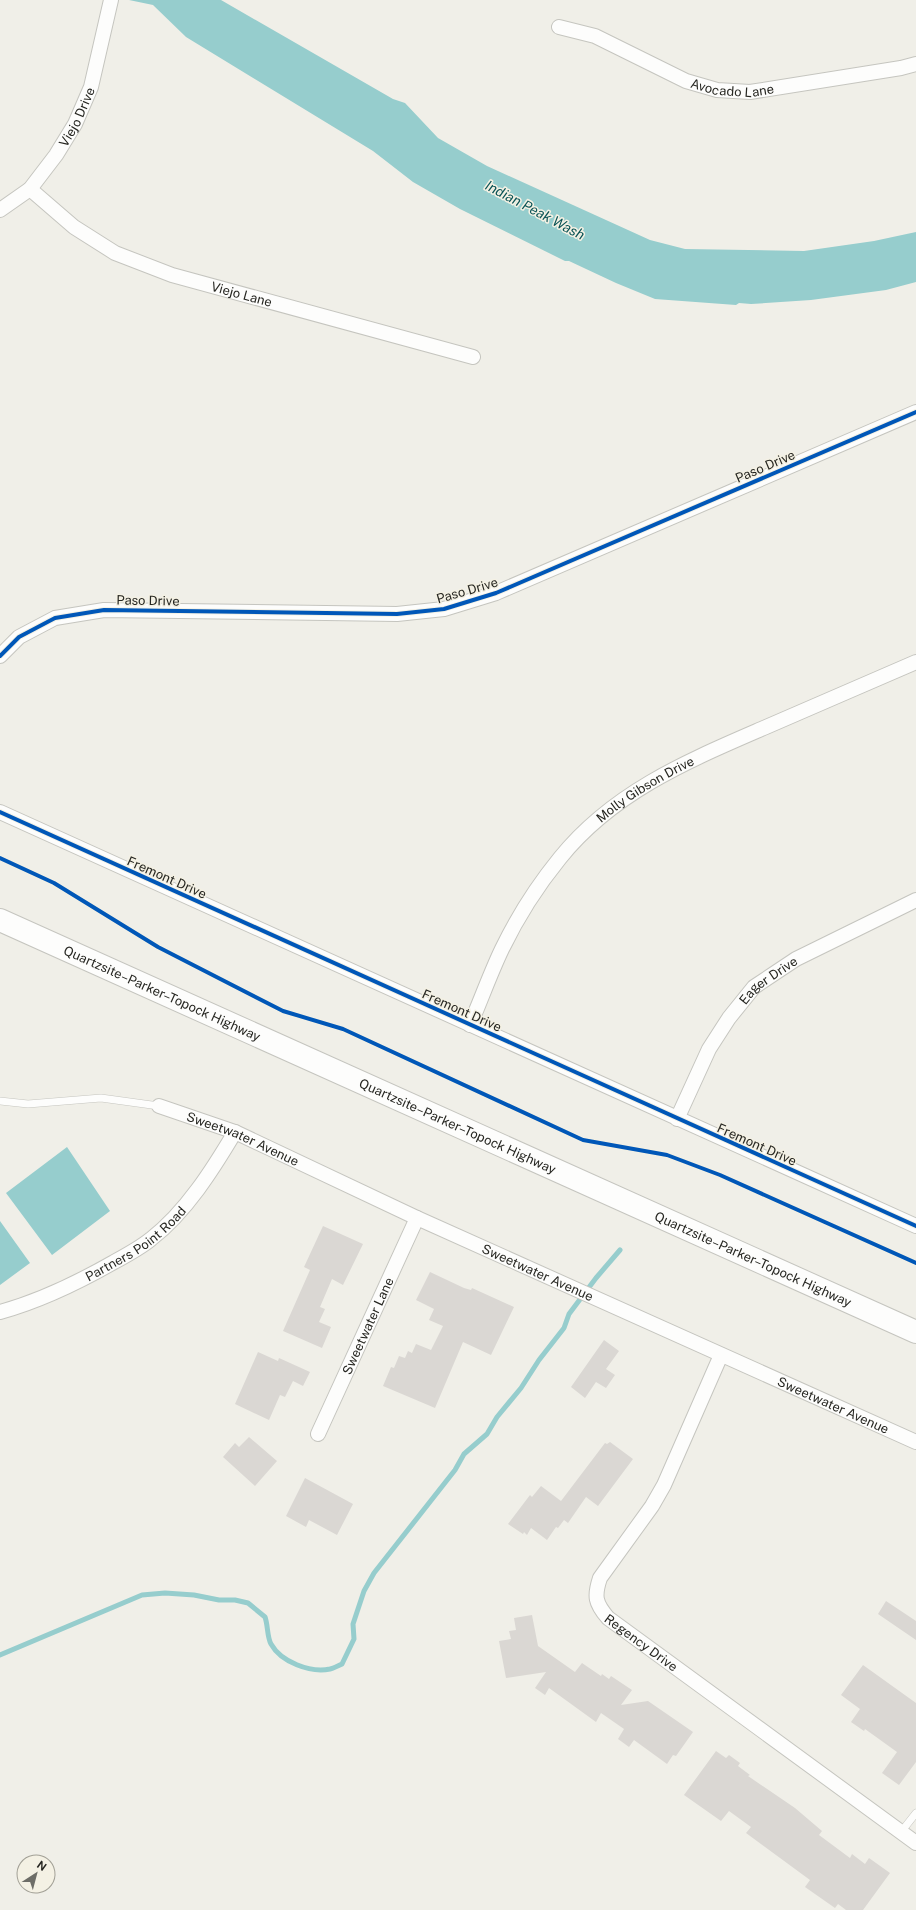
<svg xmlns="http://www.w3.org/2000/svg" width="916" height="1910" font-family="'Public Sans',sans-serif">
<rect width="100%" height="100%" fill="#f0efe8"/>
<!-- water -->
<path fill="#96cdcd" d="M129 0H221L393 99 405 103 438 138 487 166 650 240 685 249 804 251 874 241 916 232V282L886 290 811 300 751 304 739 303 736 305 655 299 616 283 569 261H565L460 209 413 182 373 151 186 37 153 5Z
M67 1147 110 1211 52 1255 6 1193Z
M0 1221 30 1263 0 1285Z"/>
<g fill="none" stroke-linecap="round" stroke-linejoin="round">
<!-- stream -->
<path stroke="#96cdcd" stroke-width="5" d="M0 1655 142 1595 165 1593 194 1595 219 1600H235L248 1603 265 1617C268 1625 267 1637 271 1644 281 1662 310 1673 330 1669 334 1668 338 1666 342 1664L354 1639 353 1624 364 1591 374 1573 455 1470 464 1454 487 1434 497 1417 521 1388 539 1360 564 1328 569 1314 596 1278 620 1250"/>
</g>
<!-- building -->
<path fill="#dad7d3" d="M323 1226 363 1244 343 1285 332 1279 320 1307 325 1309 319 1322 331 1327 322 1348 283 1331 310 1270 304 1267Z
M430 1272 464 1288 471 1290 472 1288 514 1307 491 1355 463 1342 435 1408 383 1386 391 1367 394 1368 399 1356 405 1358 408 1351 412 1353 416 1344 431 1350 443 1326 429 1320 434 1309 416 1300Z
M604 1340 619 1351 606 1369 615 1375 606 1388 596 1382 585 1398 571 1387Z
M258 1352 278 1361 279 1358 310 1372 303 1386 293 1381 285 1397 280 1395 269 1420 235 1404Z
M249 1437 277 1461 255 1486 223 1457 235 1443 239 1447Z
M610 1442 633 1459 598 1506 586 1497 568 1523 564 1520 558 1528 556 1527 547 1540 531 1528 527 1535 524 1532 523 1534 508 1524 530 1495 532 1497 541 1486 561 1501 605 1443 607 1444Z
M305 1478 353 1504 337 1535 309 1520 306 1527 286 1516Z
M886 1601 916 1621V1640L878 1614Z
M532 1615 538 1646 575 1672 582 1663 601 1676 602 1674 609 1679 611 1676 632 1690 621 1705 648 1701 693 1732 676 1756 673 1755 667 1764 634 1740 629 1747 618 1739 624 1729 601 1713 596 1722 549 1688 545 1695 535 1688 546 1672 506 1678 499 1641 511 1639 509 1631 516 1630 514 1618Z
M863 1665 916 1703V1762L899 1785 882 1773 897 1752 865 1729 864 1731 851 1722 860 1709 841 1695Z
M716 1751 726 1758 729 1755 740 1763 738 1766 750 1775 748 1776 795 1808 822 1831 819 1835 850 1858 852 1854 865 1864 869 1858 890 1873 863 1910H846L838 1904 835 1908 805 1887 810 1880 746 1833 751 1827 729 1811 721 1821 684 1795Z"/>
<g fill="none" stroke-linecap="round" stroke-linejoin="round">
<!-- lane casing -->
<g stroke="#c5c5bf" stroke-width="8">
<path id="lane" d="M0 1101 28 1104 101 1098 159 1106
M901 1832 916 1813"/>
</g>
<!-- street casing -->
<g stroke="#c5c5bf" stroke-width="16">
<g id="street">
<path id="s1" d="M559 27 595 36 686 81 717 90 750 92 901 68 916 64"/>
<path id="s2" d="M30 189 74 227 115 253 172 275 473 357"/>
<path id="s3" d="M0 210 30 189 56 155 75 124 91 87 111 0"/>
<path d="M0 656 19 637 55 618 104 610 397 614 444 609 496 593 916 412"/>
<path d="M0 812 916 1226"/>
<path id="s4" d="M470 1025C481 1000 490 974 502 949 517 918 538 885 560 858 614 791 690 760 766 727 816 705 866 684 916 662"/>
<path id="s5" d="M159 1106 235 1132 417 1218 916 1442"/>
<path id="s6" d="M677 1119 709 1049 729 1018 754 987 796 959 916 900"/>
<path id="s7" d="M0 1312C40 1301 79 1282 114 1262 127 1255 140 1248 151 1239 186 1212 213 1169 235 1132"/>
<path id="s8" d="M721 1355 664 1485 652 1506 600 1578C594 1596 595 1603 608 1618L916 1843"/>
<path id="s9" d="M318 1434 417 1218"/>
</g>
</g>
<!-- highway casing -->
<g stroke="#c5c5bf" stroke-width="24">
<g id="highway">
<path id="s10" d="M0 920 916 1332"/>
</g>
</g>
<!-- lane -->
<use href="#lane" stroke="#fdfdfc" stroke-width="7"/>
<!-- street -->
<use href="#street" stroke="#fdfdfc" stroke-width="14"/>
<!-- highway -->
<use href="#highway" stroke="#fdfdfc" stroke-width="22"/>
<!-- cycleway casing -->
<g stroke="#f4f1e4" stroke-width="6">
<path id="cycleway" d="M0 656 19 637 55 618 104 610 397 614 444 609 496 593 916 412
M0 812 916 1226
M0 858 54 883 158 947 283 1011 343 1029 583 1140 667 1155 720 1175 916 1263"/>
</g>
<!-- cycleway -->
<use href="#cycleway" stroke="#0057b8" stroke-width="4"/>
</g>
<g text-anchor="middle" stroke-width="3" stroke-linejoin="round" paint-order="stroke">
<!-- street labels -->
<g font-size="13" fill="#272722" stroke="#f4f1e4">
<text dy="5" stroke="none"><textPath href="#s1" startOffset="186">Avocado Lane</textPath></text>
<text dy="5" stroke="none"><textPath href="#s3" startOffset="123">Viejo Drive</textPath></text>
<text dy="5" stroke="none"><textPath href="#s2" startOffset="240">Viejo Lane</textPath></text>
<text transform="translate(765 466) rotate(-23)" y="5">Paso Drive</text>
<text transform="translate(467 590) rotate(-16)" y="5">Paso Drive</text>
<text transform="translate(148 600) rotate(1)" y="5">Paso Drive</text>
<text dy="5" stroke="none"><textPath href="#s4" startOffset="301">Molly Gibson Drive</textPath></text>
<text transform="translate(167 877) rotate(24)" y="5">Fremont Drive</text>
<text dy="5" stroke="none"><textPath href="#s6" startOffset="169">Eager Drive</textPath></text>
<text dy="5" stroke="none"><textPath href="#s10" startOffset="178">Quartzsite–Parker–Topock Highway</textPath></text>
<text transform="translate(462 1010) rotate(24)" y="5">Fremont Drive</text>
<text dy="5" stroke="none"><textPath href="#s10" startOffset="502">Quartzsite–Parker–Topock Highway</textPath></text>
<text dy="5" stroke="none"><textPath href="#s5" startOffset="90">Sweetwater Avenue</textPath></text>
<text transform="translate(757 1144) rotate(24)" y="5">Fremont Drive</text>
<text dy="5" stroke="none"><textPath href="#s7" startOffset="153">Partners Point Road</textPath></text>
<text dy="5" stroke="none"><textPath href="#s10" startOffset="826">Quartzsite–Parker–Topock Highway</textPath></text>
<text dy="5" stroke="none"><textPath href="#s5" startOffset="414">Sweetwater Avenue</textPath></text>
<text dy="5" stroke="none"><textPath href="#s9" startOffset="119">Sweetwater Lane</textPath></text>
<text dy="5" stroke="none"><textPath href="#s5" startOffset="738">Sweetwater Avenue</textPath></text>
<text dy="5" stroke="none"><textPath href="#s8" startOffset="340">Regency Drive</textPath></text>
</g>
<!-- water labels -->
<g font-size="14" font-style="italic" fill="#095355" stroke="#f4f1e4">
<text transform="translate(535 210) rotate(28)" y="5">Indian Peak Wash</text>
</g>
</g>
<!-- north arrow -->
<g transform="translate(36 1874) rotate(36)"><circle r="19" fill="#f4f1e4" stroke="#a2a096"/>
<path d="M0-3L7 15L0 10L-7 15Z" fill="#6d6d67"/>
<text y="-6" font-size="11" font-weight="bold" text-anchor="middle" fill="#272722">N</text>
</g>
</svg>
